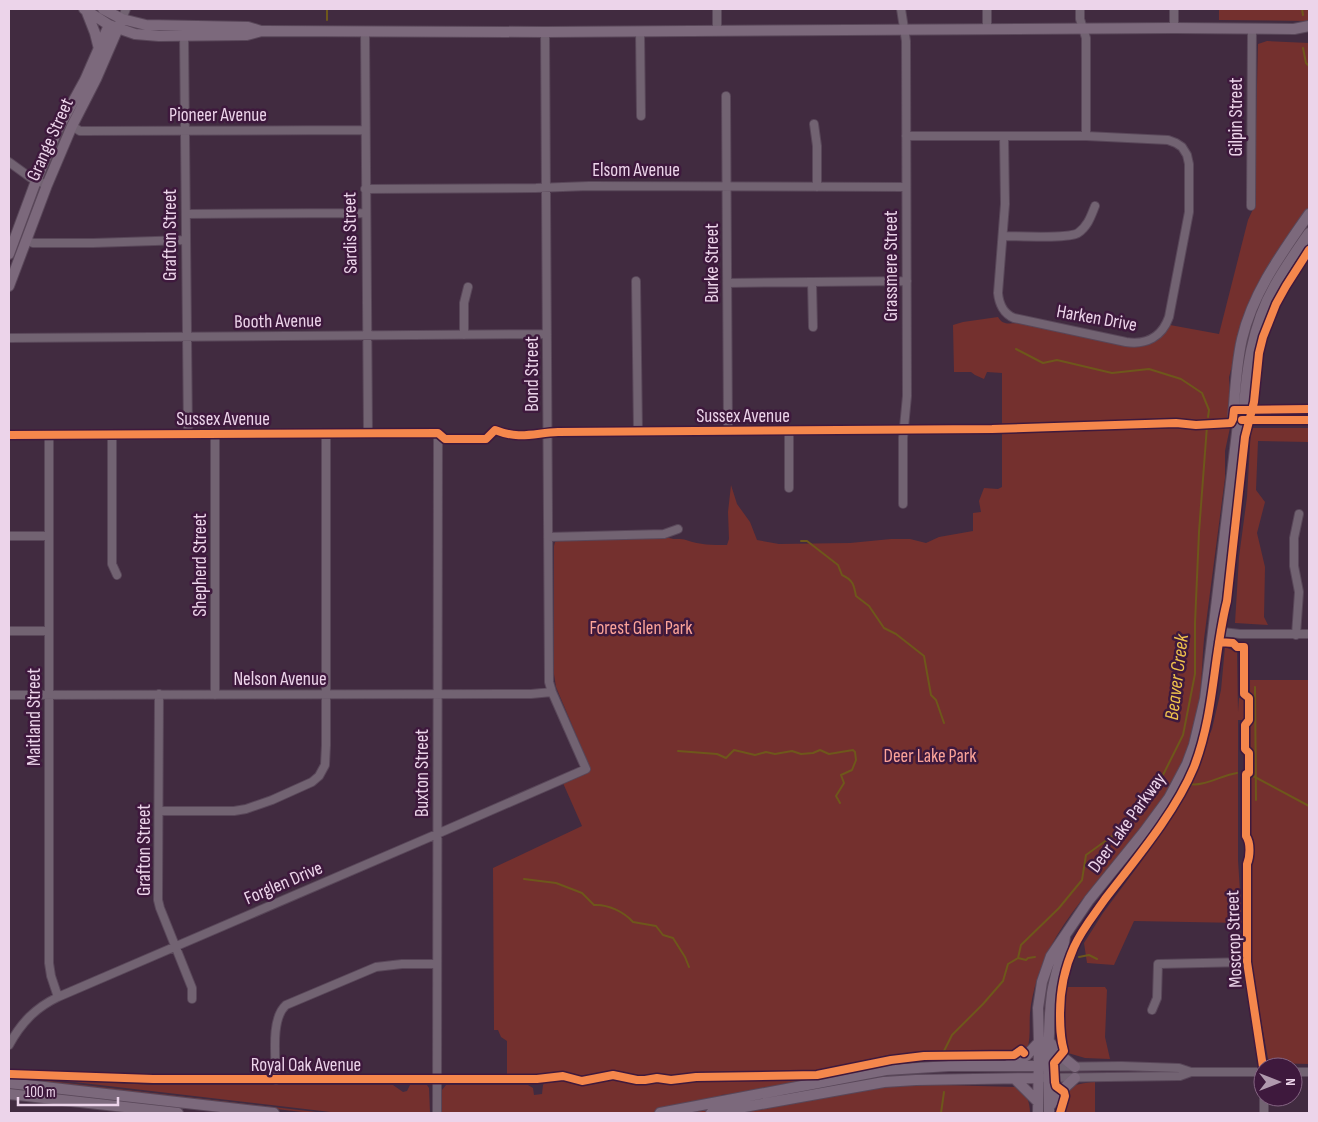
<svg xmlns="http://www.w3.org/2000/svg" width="1318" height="1122" font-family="'Sofia Sans Condensed',sans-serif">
<rect width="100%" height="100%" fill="#412b40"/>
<!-- green -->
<path fill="#74302e" d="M1219 9H1309V21L1219 20Z
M1267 41 1309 43V208L1259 283 1234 359 1229 377 1231 423 1225 451V478C1218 531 1211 585 1204 639 1202 660 1202 681 1199 703 1195 726 1188 750 1178 771 1148 838 1084 883 1050 948 1040 968 1032 991 1030 1013 1029 1025 1031 1038 1027 1050L1012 1059 926 1060 897 1063 760 1090 721 1095 724 1113H442V1090L446 1085H528L533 1088 534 1095 542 1094 543 1085 550 1076 507 1075V1041L501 1037 498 1030H494L493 868 582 826 563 783 591 770 556 687 554 674V546L555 542 559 540 669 538C675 540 681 538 686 540 701 545 711 545 727 545L729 539 728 512 731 485 737 504 750 522 757 540 779 544 850 543 891 539H910L926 543 939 537 973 531V513L981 512 979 501 984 488 998 489 1002 487V373L987 372 984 379 975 375 971 372H954L953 325 963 322 998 317C1003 326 1010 323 1018 323L1131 347C1148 346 1162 341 1170 325L1219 334 1248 220 1254 207 1258 44Z
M1251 428H1309V442L1258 441 1256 490 1265 502 1257 533 1265 567 1264 617 1268 625 1235 623 1239 557 1247 497Z
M1225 647 1237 652 1238 712 1239 698 1247 699V720H1238V860L1242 923 1134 921 1114 965 1087 963 1084 943 1103 913 1141 862 1170 820 1187 786 1212 729 1221 690Z
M1250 680H1309V1064L1271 1063 1268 1058 1253 977 1251 958Z
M1067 987H1105L1107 990 1105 1037 1110 1059 1085 1058 1068 1053C1060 1038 1064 1004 1067 987Z
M41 1076 57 1077 63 1080 153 1085H393L403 1092 407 1091 410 1085H427L429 1088 430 1113H339L40 1078Z
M41 1080 325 1113H311L43 1082Z
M1095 1082V1113H1057C1057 1089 1074 1083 1095 1082Z
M908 1084 1015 1087C1026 1090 1030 1102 1030 1113H736L873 1088Z"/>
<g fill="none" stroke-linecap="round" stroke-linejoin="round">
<!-- stream -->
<path stroke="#6e571b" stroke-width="2" d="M1302 9 1303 15
M327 20V9
M1303 48 1306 63 1309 66
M1016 349 1043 363 1057 360 1112 373 1149 369 1181 379 1202 393 1209 410 1208 417
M801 541H807L838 565 842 575C853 580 854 585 856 596L869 606 884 628 896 634 924 656 931 695 936 700 944 723
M1255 687 1256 800
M678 751 717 754 726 758 734 750 755 755 766 752 775 754 792 751 801 754 813 753 820 750 829 754 853 750 855 752 856 760 852 770 841 775 844 783 836 796 840 803
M1253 776 1309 806
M1190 784C1203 787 1222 775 1237 773
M524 879 556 883 582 893 594 905C608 904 624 912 633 922L656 926 663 935 673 938 685 957 689 967
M1079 957 1089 955 1097 959
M1018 958 1026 960 1028 958 1035 957
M944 1051 952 1035 983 1004 1003 981 1008 964 1018 958 1021 945 1059 908 1082 880 1086 855 1129 824 1148 794 1161 779 1183 735 1195 674V623L1199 532 1207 426
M941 1113 944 1092"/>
<!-- minor casing -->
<g stroke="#594759" stroke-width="10">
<path id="minor" d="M901 9 906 41 907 396 903 438V504
M1080 9V19L1086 38V136
M122 19 126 9
M1174 28V9
M987 29V9
M717 30V9
M640 31 641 116
M365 32 368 433
M184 35 188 434
M726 96 728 431
M814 124 817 146V187
M72 126 80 131 365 130
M906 136H1086L1168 140 1176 143 1182 147 1187 155 1189 164V212L1169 317C1162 337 1146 345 1126 342L1014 318C1004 314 999 304 998 293L1005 204 1004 137
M9 162 31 178 47 185
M365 189 536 188 589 186 906 187
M1251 206 1252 28
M186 214 366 213
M1003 236C1017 236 1068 239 1078 233 1088 226 1091 216 1095 206
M26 240 33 243H93L186 240
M636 281 638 432
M812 282 813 327
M727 283 907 281
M464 335V303L468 287
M9 338 547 334
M1238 410 1309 409
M1239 419 1309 420
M495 430C520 440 534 433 558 432L992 429
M215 434V695
M9 435 438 433 437 1113
M112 435V564L117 575
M49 436V963L51 976 58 997
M789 488V431
M9 536H49
M548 537 664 534 678 529
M9 631H49
M1213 631 1240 634H1309
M1296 635 1299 592 1294 566V538L1299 514
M159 694 158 900 160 908 192 988V999
M9 695 531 694 552 692
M159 811H234L246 809 272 800 312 782 319 776 325 765 326 745V434
M1247 864V962L1263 1067
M1152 1010 1157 998 1158 964 1247 962
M9 1045C21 1023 35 1008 58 997L437 834 586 769 552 692 549 682 545 32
M1044 1067 1121 1066 1179 1068 1191 1072
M1293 1072H1309
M62 1076 153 1079H537L550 1078
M1038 1078 1180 1076 1191 1072H1263
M276 1080C276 1059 270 1019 286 1005L376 967 402 964H437
M1264 1113V1097"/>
</g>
<!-- major casing -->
<g stroke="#594759" stroke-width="12">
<path id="major" d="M84 9 109 25 135 34 159 36 247 35 262 31 545 32 1174 28 1294 29 1309 26
M103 9 122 19 146 25 248 27 261 31
M86 10 95 33 99 49
M9 254 36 181 57 131 85 80 109 25
M9 286 47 185 72 126 96 79 122 19
M1238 424 1233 419C1235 393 1236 365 1242 339 1253 292 1282 253 1309 214
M1049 1041 1060 1055 1075 1067
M1008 1065 1026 1056 1039 1042
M1015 1079 1038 1102
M9 1083 274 1113
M9 1094 178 1113
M1049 1107 1062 1090 1075 1078
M660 1113 886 1070 949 1066H1038
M711 1113 884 1082 916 1080 1038 1078
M1038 1113 1039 1042 1038 1008 1042 982 1051 956 1089 900 1144 832 1169 798 1187 764 1194 745 1205 699 1238 424 1243 420C1246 373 1251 327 1275 285 1285 267 1297 250 1309 233
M1049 1113C1049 1073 1047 1033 1052 993 1055 974 1062 956 1065 937"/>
</g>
<!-- minor -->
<use href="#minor" stroke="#726372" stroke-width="8"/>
<!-- major -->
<use href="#major" stroke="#7c697c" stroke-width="10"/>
<!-- cycleway casing -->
<g stroke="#3e193d" stroke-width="11">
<path id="cycleway" d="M1242 420H1309
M9 435 438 433 445 439H486L495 430C520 440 534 433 558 432L992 429 1176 423 1196 425 1231 423 1233 419 1234 410 1309 409
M1219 642 1233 643 1237 647H1244V694L1249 698V720L1245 725V749L1249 753V773L1246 774V836C1251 843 1250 857 1247 864V962L1263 1067
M10 1074 153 1079H537L563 1076 582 1081 613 1075 637 1080H645L657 1078 671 1080 696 1077 817 1075 891 1060 924 1056 1014 1055 1021 1050 1024 1053
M1060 1113 1065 1096 1064 1092 1056 1086 1055 1082 1054 1063 1064 1051C1060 1038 1060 1026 1060 1013 1060 991 1065 967 1074 947 1082 929 1094 915 1105 899 1135 860 1175 813 1194 767 1215 713 1213 656 1227 601L1245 437 1254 402 1259 353 1263 337 1276 304 1286 286 1309 250"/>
</g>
<!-- cycleway -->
<use href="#cycleway" stroke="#f5874c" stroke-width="8"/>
</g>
<g text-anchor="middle" stroke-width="5" stroke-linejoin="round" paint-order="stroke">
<!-- street labels -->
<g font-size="19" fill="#ecd4ea" stroke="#3e193d">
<text x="218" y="121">Pioneer Avenue</text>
<text transform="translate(1235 117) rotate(-90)" y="7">Gilpin Street</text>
<text transform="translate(49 139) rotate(-66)" y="7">Grange Street</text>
<text x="636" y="176">Elsom Avenue</text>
<text transform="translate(349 233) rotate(-91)" y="7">Sardis Street</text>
<text transform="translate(169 235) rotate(-90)" y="7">Grafton Street</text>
<text transform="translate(711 263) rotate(-90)" y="7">Burke Street</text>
<text transform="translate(890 266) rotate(-90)" y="7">Grassmere Street</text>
<text transform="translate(1097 317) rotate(10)" y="7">Harken Drive</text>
<text transform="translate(278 320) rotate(-1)" y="7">Booth Avenue</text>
<text transform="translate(531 374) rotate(-90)" y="7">Bond Street</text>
<text x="743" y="422">Sussex Avenue</text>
<text x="223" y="425">Sussex Avenue</text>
<text transform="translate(199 565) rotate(-90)" y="7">Shepherd Street</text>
<text x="280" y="685">Nelson Avenue</text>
<text transform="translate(33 717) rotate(-90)" y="7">Maitland Street</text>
<text transform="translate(421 773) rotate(-90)" y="7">Buxton Street</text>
<text transform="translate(1126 822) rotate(-54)" y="7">Deer Lake Parkway</text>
<text transform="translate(143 850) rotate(-90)" y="7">Grafton Street</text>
<text transform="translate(283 882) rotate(-23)" y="7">Forglen Drive</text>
<text transform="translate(1233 939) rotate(-92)" y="7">Moscrop Street</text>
<text x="306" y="1071">Royal Oak Avenue</text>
</g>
<!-- park labels -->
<g font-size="19" fill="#fca499" stroke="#3e193d">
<text x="641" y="634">Forest Glen Park</text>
<text x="930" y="762">Deer Lake Park</text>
</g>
<!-- water labels -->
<g font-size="20" font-style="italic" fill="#efc24c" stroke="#3e193d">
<text transform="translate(1176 677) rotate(-83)" y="7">Beaver Creek</text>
</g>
</g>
<!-- border -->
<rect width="1318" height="1122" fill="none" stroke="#ecd4ea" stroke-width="20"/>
<!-- north arrow -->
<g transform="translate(1278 1082) rotate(90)"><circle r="24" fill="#3e193d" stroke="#846482"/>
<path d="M0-4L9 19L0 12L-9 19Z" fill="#b099ae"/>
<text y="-8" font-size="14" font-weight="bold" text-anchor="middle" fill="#ecd4ea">N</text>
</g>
<!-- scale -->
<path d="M18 1097v8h100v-8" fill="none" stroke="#ecd4ea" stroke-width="2.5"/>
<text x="25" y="1097" font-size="15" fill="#ecd4ea" stroke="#3e193d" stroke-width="4" paint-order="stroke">100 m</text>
</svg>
